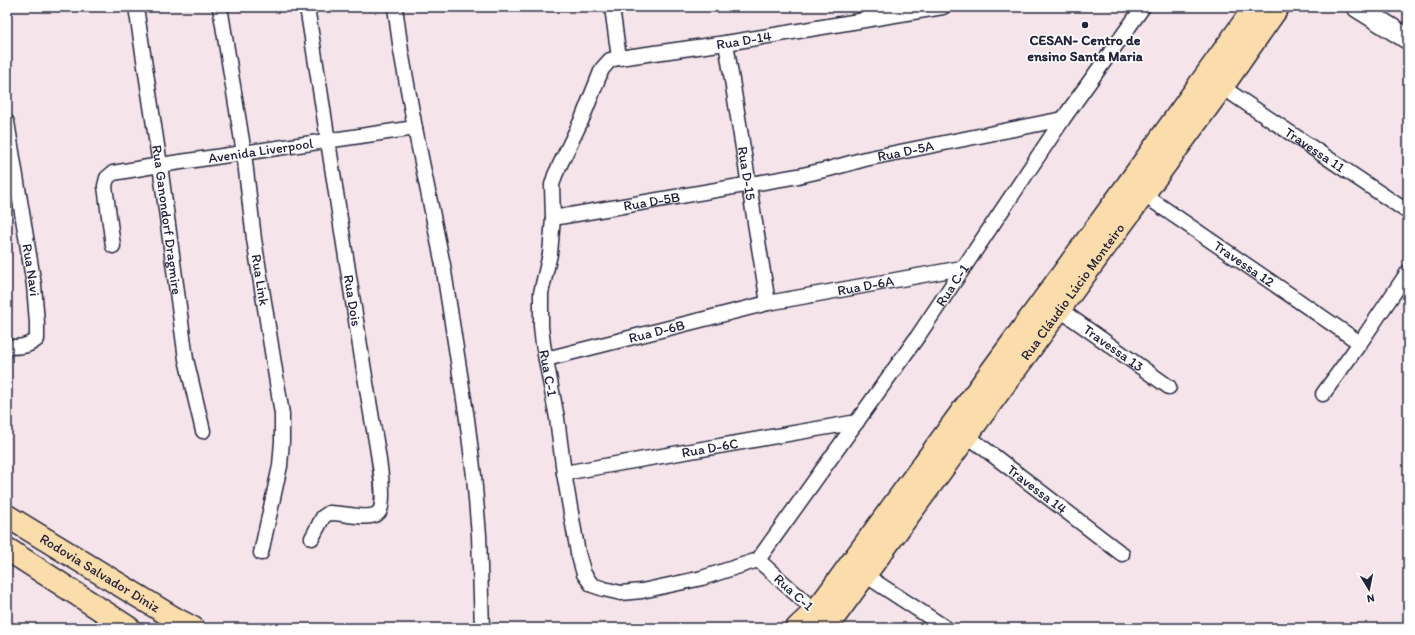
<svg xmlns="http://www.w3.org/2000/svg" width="1415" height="635" font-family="Itim,sans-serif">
<rect width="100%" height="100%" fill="#f5e5eb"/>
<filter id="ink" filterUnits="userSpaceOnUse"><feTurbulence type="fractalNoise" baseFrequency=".025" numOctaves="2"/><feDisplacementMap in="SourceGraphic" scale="8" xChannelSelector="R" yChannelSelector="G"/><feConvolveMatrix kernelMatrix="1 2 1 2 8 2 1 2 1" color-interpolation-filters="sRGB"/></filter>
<g filter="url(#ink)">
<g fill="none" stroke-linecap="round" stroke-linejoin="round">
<!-- street casing -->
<g stroke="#22223b" stroke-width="17">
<g id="street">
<path id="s1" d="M136 7 160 165 186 359 203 431"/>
<path id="s2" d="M220 7 244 153 254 239 282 414V441L280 466 261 553"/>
<path id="s3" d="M307 7C329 144 349 282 372 419 375 435 388 501 379 512 371 522 341 512 329 513L323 517 312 538"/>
<path d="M395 7 401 51 415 128 443 265 467 419 474 476 479 535 482 628"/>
<path id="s4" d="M612 7 619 58 610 60 602 69 582 119 555 175 552 185 553 218 550 254 541 293V326L543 344 557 418 564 473 578 553 584 574 592 585 604 589 621 593 642 591 702 578 758 560"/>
<path d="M866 7 868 19"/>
<path id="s5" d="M726 43 768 303"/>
<path id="s6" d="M619 58 726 43 943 7"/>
<path id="s7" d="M1222 87 1408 212"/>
<path id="s8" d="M7 122 34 285 37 323V339C27 347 20 347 7 347"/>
<path id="s9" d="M1137 190 1360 343"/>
<path id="s10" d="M553 218 798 176 829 169 865 159 1063 119"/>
<path id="s11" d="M113 246 105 186 107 178 113 173 160 165 415 128"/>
<path id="s12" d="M1059 309 1169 387"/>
<path id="s13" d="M546 359 768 303 962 268"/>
<path d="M1323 394 1360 343 1408 272"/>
<path id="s14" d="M960 430 1122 554"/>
<path id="s15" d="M564 473 857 422"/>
<path d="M865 575 946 628"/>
<path id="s16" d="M815 611 758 560 918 336 1063 119 1143 7"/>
</g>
</g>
<!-- secondary casing -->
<g stroke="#22223b" stroke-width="23">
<path id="secondary" d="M1357 7 1408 39"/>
</g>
<!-- primary casing -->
<g stroke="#22223b" stroke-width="25">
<g id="primary">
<path id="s17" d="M7 516 174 618 193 628"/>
<path d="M7 549 129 628"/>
<path d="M797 628 815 611 825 599 1129 183 1255 7"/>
<path id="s18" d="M826 628 1222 87 1278 7"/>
</g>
</g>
<!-- street -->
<use href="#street" stroke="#fff" stroke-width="14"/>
<!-- secondary -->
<use href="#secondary" stroke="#fff" stroke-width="20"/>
<!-- primary -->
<use href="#primary" stroke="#faddab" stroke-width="22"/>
</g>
</g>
<!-- markers -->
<circle fill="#22223b" stroke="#fff" stroke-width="1.5" cx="1085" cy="25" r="4"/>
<g text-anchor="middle" stroke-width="3.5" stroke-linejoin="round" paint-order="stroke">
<!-- street labels -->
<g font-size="14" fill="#22223b" stroke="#fff">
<text dy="5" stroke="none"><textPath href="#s6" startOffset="126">Rua D-14</textPath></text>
<text dy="5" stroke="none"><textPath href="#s11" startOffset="226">Avenida Liverpool</textPath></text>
<text dy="5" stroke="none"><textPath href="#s7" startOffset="112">Travessa 11</textPath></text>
<text dy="5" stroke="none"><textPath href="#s10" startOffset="359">Rua D-5A</textPath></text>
<text dy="5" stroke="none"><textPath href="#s5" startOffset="132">Rua D-15</textPath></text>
<text dy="5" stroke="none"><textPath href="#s10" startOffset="100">Rua D-5B</textPath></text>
<text dy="5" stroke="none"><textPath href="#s1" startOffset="215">Rua Ganondorf Dragmire</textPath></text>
<text dy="5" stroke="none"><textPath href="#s9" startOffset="130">Travessa 12</textPath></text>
<text dy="5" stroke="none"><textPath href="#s8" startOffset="150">Rua Navi</textPath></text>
<text dy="5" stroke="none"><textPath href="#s2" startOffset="276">Rua Link</textPath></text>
<text dy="5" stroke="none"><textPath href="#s16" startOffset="413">Rua C-1</textPath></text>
<text dy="5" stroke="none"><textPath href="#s13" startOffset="328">Rua D-6A</textPath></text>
<text dy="5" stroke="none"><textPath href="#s18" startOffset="417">Rua Cláudio Lúcio Monteiro</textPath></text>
<text dy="5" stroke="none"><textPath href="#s3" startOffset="297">Rua Dois</textPath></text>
<text dy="5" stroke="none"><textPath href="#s13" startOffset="114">Rua D-6B</textPath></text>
<text dy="5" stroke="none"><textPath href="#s12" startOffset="67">Travessa 13</textPath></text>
<text dy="5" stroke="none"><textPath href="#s4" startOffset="389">Rua C-1</textPath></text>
<text dy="5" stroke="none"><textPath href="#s15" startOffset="148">Rua D-6C</textPath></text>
<text dy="5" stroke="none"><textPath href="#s14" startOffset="97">Travessa 14</textPath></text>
<text dy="5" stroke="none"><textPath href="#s17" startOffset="109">Rodovia Salvador Diniz</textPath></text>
<text transform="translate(794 592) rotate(42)" y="5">Rua C-1</text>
</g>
<!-- poi labels -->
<g font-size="14" font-weight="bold" fill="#22223b" stroke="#fff">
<text x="1085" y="45">CESAN- Centro de<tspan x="1085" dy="16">ensino Santa Maria</tspan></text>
</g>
</g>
<!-- margin -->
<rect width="1415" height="635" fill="none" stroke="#fff" stroke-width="24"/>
<rect x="12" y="12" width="1391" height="611" fill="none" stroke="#22223b" stroke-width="1.5" filter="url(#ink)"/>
<!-- north arrow -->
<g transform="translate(1369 589) rotate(170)" stroke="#ffffff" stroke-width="3" paint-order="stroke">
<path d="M0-3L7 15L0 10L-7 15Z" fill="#22223b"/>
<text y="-6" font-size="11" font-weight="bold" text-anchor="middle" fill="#22223b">N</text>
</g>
</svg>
